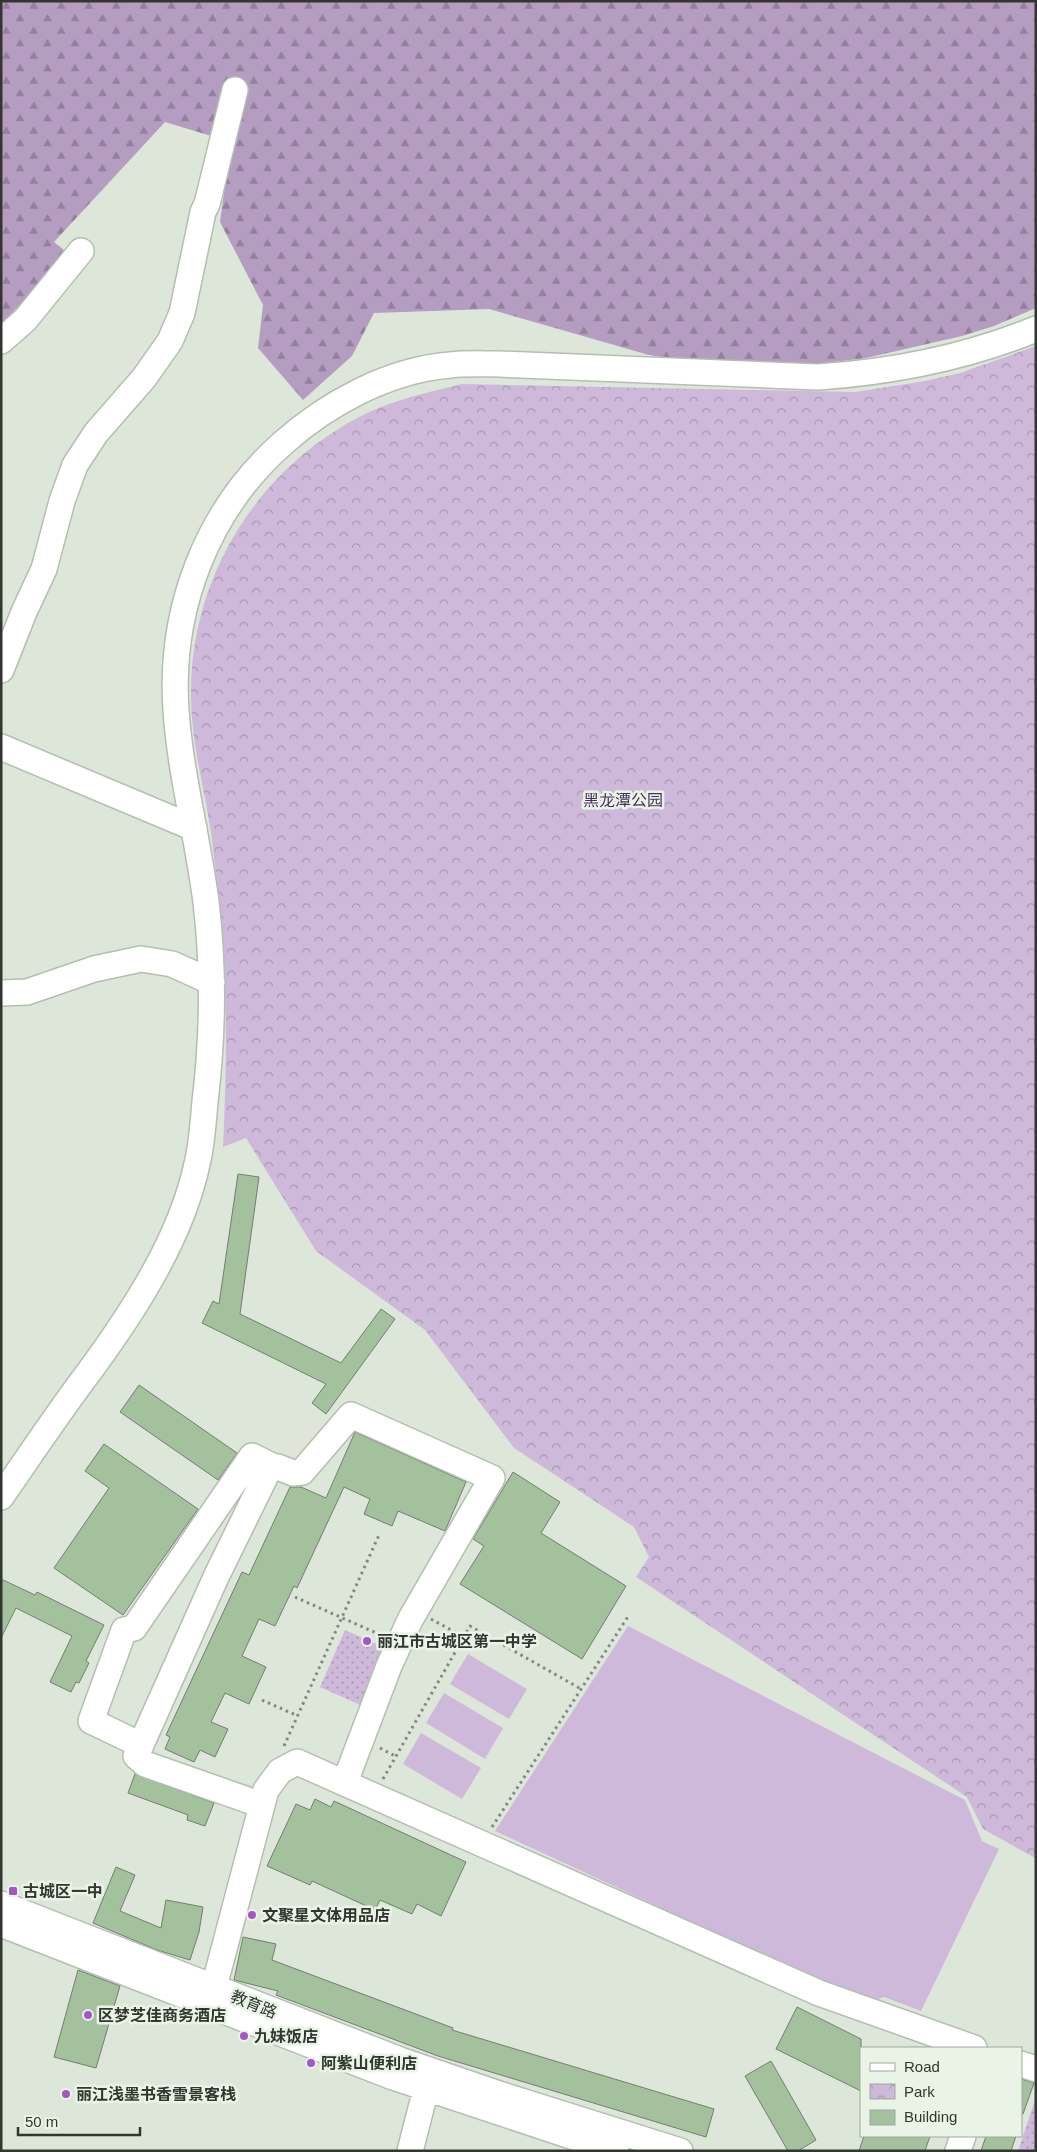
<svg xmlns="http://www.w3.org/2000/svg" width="1037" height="2152" font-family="Arial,'Noto Sans SC',sans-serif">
<defs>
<pattern id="grass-dots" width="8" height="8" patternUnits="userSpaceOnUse" patternTransform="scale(1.25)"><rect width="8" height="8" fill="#cfb9db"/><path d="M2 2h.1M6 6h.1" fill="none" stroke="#a997b2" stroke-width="1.8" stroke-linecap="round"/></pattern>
<pattern id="forest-firs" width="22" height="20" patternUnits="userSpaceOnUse" patternTransform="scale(1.25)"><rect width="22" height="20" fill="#b59cc1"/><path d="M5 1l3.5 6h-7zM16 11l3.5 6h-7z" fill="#94809d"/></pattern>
<pattern id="park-crowns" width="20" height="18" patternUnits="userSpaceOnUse" patternTransform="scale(1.25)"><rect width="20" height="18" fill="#cfb9db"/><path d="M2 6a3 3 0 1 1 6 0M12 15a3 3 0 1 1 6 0" fill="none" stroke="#a997b2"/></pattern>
</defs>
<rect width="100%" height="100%" fill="#dce7d9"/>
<!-- grass -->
<path fill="url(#grass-dots)" d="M345 1630 385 1648 365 1707 320 1687Z
M1036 2097V2151H1018Z"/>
<!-- forest -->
<path fill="url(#forest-firs)" d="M1 1H1036V308L994 326 962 336 866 358 801 366 687 361 649 355 489 309 374 313 352 356 303 400 258 348 263 305 220 222 231 142 165 122 54 242 69 254 1 324Z"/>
<!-- park -->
<path fill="url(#park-crowns)" d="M1036 346V1856L1035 1858 983 1829 967 1797 636 1577 649 1557 634 1527 514 1448 425 1330 316 1251 246 1138 223 1147C226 1086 227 1026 224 965 223 929 218 893 214 857 209 801 190 747 191 690 192 572 261 465 367 413 397 399 429 392 462 384L855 392 925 381 960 373Z"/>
<!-- garden -->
<path fill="#cfb9db" d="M628 1626 965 1800 982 1841 999 1849 921 2011 884 1997 867 2003 495 1831Z
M468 1654 527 1689 509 1719 450 1684Z
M444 1693 503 1728 485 1759 426 1723Z
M421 1733 481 1768 462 1799 403 1764Z"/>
<!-- building -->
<path fill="#a4c19d" stroke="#737d71" d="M238 1174 259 1177 240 1314 341 1363 381 1309 395 1319 326 1414 312 1403 326 1384 202 1323 213 1301 219 1304Z
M139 1385 237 1453 218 1480 120 1412Z
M355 1432 466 1482 445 1531 398 1511 392 1526 364 1514 370 1499 344 1487 297 1588 294 1586 275 1626 259 1619 242 1656 266 1667 249 1704 225 1693 211 1722 228 1729 215 1757 200 1750 194 1762 165 1749 170 1737 166 1735 242 1572 249 1575 290 1487H301L326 1498Z
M104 1444 198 1509 123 1615 54 1568 109 1488 85 1471Z
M513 1472 560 1502 541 1533 626 1586 582 1659 460 1584 484 1546 473 1539Z
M1 1579 35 1595 37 1592 104 1625 86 1661 89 1663 79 1683 76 1682 71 1692 50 1682 72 1636 16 1608 1 1638Z
M135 1774 214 1803 205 1826 187 1820 188 1815 128 1793Z
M315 1799 331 1807 334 1801 466 1862 441 1916 417 1904 412 1914 380 1900 375 1910 312 1881 310 1885 267 1866 296 1804 310 1810Z
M116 1867 135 1875 120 1911 161 1928 166 1900 203 1907 199 1932 190 1960 157 1950 93 1923Z
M243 1937 276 1944 272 1960 453 2028 452 2030 714 2109 706 2137 438 2056 276 1995 278 1991 234 1980Z
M78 1970 120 1986 96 2068 54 2057Z
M797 2007 861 2039V2091L776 2049Z
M771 2061 816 2140 798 2151H788L745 2076Z
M1021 2079 1034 2083 1023 2114H1021Z
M864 2136H930L925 2151H859Z
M986 2136H1016L1011 2151H981Z"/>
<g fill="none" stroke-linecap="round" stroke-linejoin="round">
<!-- minor casing -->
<g stroke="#b4beb1" stroke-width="28">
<path id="minor" d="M1 341 25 320 81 251
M1 670 24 612 44 569 62 501 75 465 96 433 144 378 170 341 182 313 203 212 207 204 235 90
M1 747 194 828
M1 993 27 992 94 969 141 959 172 964 212 982
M1 1497C30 1455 58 1413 89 1372 133 1312 181 1239 197 1164 202 1144 203 1123 205 1102 213 1035 214 969 206 902 198 839 180 772 176 710 169 609 207 510 283 443 328 403 389 370 450 365 466 363 483 364 499 364L818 377C893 372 965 358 1036 329
M141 1745 91 1721 124 1630 134 1628 252 1456 274 1467
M262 1805 145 1764 136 1756 216 1577 268 1471 278 1467 293 1473 302 1472 351 1415 492 1478 410 1620 389 1666 345 1782
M1 1904 400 2060 499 2094 680 2151
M1 1924 393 2077 616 2151
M214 1987 266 1790 280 1771 297 1762 819 1993 974 2048
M1021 2064 1036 2069
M410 2151 426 2089
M958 2151 963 2136"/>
</g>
<!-- path -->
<path stroke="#81887f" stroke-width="3" stroke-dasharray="2.5 4" stroke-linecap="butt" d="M295 1597 381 1635
M431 1619 464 1637
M262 1700 298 1716
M284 1746 379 1535
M380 1748 395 1756
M383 1779 470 1626 581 1689
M492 1827 629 1615"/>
<!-- minor -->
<use href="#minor" stroke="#fff" stroke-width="25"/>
</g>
<!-- markers -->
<g fill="#a455c6" stroke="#e9f4e6" stroke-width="2">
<circle cx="367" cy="1641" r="5"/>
<rect x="8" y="1886" width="10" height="10" rx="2.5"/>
<circle cx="252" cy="1915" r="5"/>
<circle cx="88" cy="2015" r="5"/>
<circle cx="244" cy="2036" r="5"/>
<circle cx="311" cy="2063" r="5"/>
<circle cx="66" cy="2094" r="5"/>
</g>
<g text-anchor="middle" stroke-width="5" stroke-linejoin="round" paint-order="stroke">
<!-- park labels -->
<g font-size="16" fill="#4d2c5d" stroke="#e9f4e6">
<text x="623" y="806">黑龙潭公园</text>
</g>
<!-- poi labels -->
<g font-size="16" font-weight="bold" fill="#323631" stroke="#e9f4e6" text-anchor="start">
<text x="377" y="1647">丽江市古城区第一中学</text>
<text x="23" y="1897">古城区一中</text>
<text x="262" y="1921">文聚星文体用品店</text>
<text x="98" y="2021">区梦芝佳商务酒店</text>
<text x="254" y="2042">九妹饭店</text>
<text x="321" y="2069">阿紫山便利店</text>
<text x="76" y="2100">丽江浅墨书香雪景客栈</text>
</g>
<!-- street labels -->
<g font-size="16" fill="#323631" stroke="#e9f4e6">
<text transform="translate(254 2004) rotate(22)" y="6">教育路</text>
</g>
</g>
<!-- border -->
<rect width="1037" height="2152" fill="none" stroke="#323631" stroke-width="5"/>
<!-- legend -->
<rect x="860" y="2047" width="162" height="90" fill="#e9f4e6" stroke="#a0a89e"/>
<rect x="870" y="2063" width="25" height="8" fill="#ffffff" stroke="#a0a89e"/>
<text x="904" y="2072" font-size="15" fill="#323631">Road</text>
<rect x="870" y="2084" width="25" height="15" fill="url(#park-crowns)" stroke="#a0a89e"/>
<text x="904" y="2097" font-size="15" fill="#323631">Park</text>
<rect x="870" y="2110" width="25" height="15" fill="#a4c19d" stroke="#a0a89e"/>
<text x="904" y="2122" font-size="15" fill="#323631">Building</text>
<!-- scale -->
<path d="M18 2127v8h122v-8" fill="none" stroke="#323631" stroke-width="2.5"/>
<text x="25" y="2127" font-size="15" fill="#323631" stroke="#e9f4e6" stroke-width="4" paint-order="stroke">50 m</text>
</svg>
